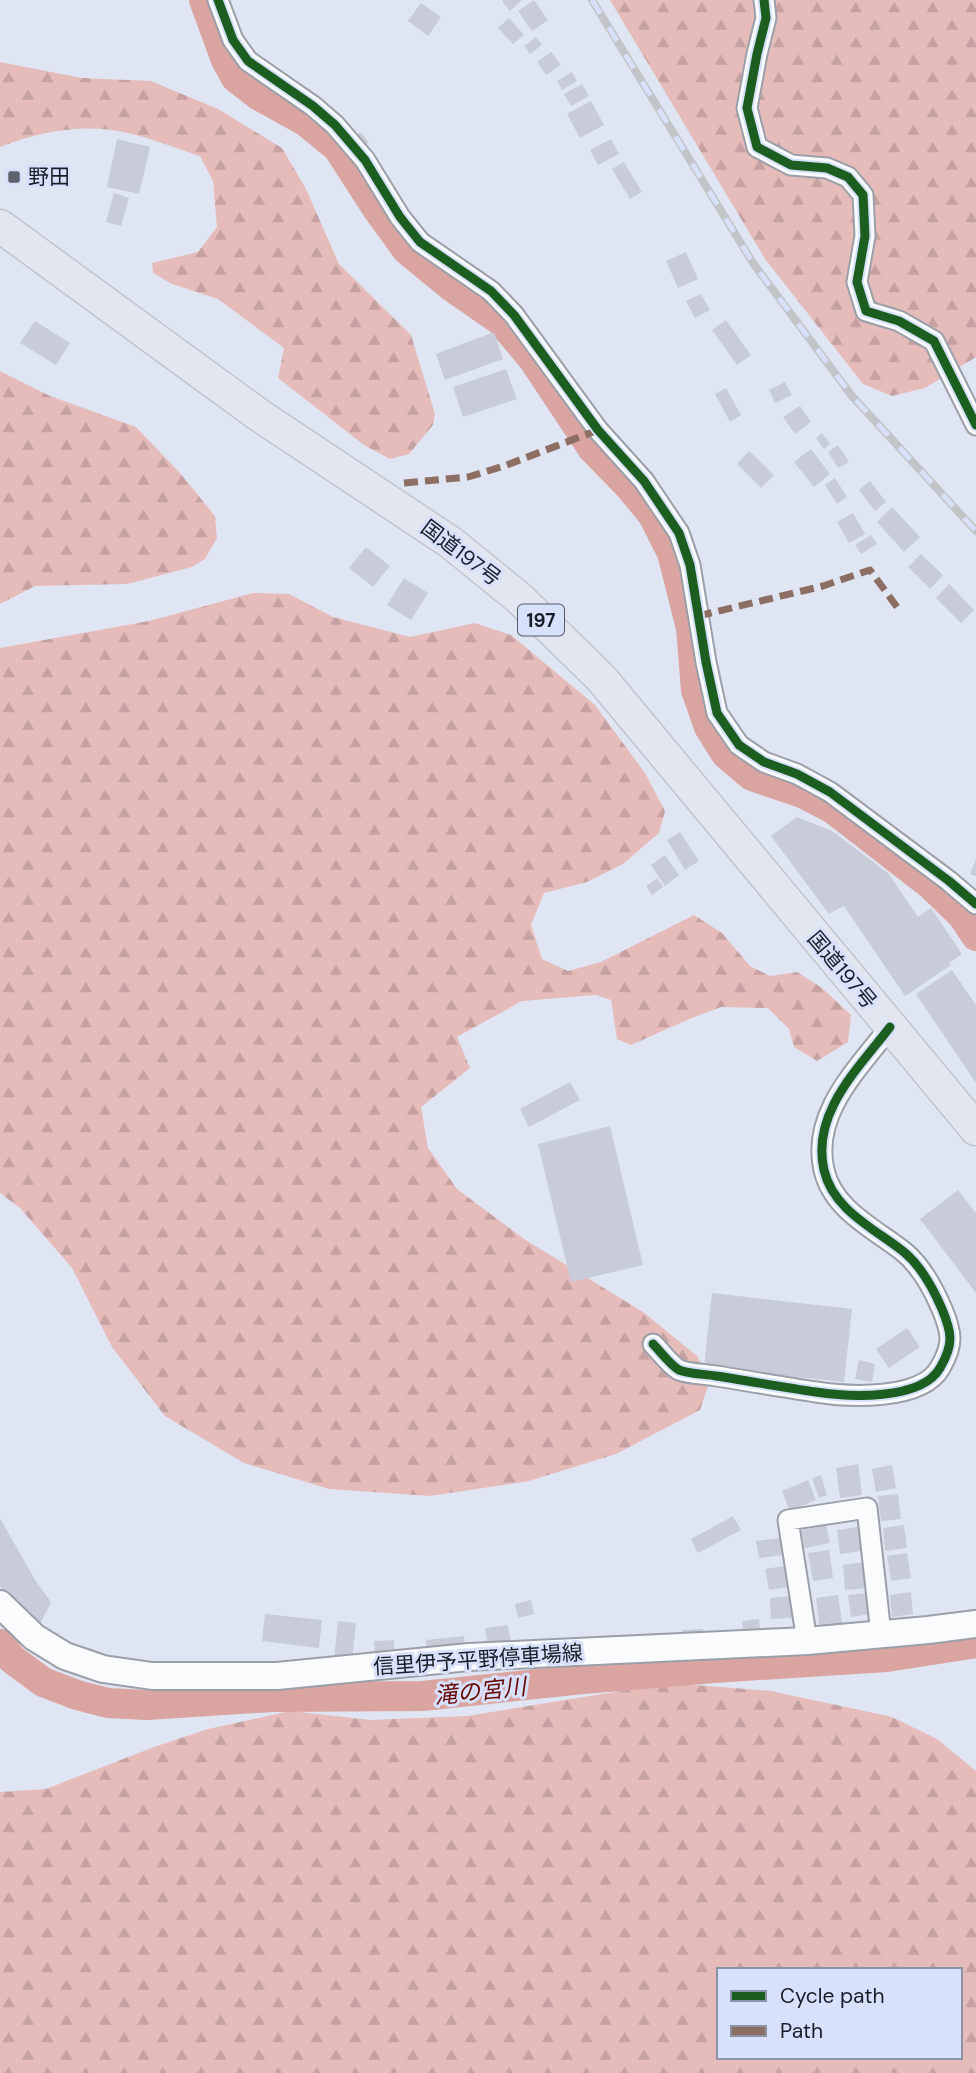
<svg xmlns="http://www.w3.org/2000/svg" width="976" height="2073" font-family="'DM Sans','Noto Sans JP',sans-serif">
<defs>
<pattern id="forest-firs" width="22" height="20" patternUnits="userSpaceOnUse" patternTransform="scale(1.75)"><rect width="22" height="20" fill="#e6bcbb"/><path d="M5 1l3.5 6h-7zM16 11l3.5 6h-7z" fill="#c5a1a1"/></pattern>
</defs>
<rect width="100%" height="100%" fill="#e0e5f3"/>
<!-- forest -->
<path fill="url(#forest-firs)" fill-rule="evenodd" d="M610 0H976V357L925 388 892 396 863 384 765 259Z
M0 62 82 78 151 81 218 109 282 148 306 189 339 264 411 335 435 414 433 425 409 454 390 459 364 445 278 378 284 348 218 299 172 284 153 273 152 263 198 252 217 227 213 181 200 156C175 148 149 137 123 132 81 123 38 132 0 147Z
M0 371 50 396 136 427 180 473 215 516 217 538 205 559 192 567 127 584 35 586 0 604Z
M253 593 289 594 333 617 410 637 475 623 511 635 595 705 645 773 665 811 659 833 623 864 587 882 544 893 531 925 542 959 568 971 601 962 694 915 722 933 750 966 770 976 797 972 822 988 851 1015 848 1042 817 1061 794 1047 789 1029 768 1008 721 1007 687 1020 631 1045 617 1039 611 1000 596 995 522 1001 457 1037 470 1068 421 1107 428 1148 457 1189 524 1239 643 1312 697 1356 710 1380 700 1410 616 1454 529 1481 430 1496 329 1489 244 1463 165 1416 112 1347 72 1268 20 1208 0 1193V648L149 621Z
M670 1683 771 1691 892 1717 937 1739 976 1771V2073H0V1792L46 1789 154 1747 208 1729 290 1711 371 1720 467 1716ZM719 1970H960V2057H719Z"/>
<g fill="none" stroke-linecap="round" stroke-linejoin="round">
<!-- river -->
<path stroke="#daa5a0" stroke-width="30" d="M204 0 226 60 236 78 258 95 305 121 338 148 378 210 407 250 452 287 501 321 533 359 592 448 629 486 653 515 672 553 691 628 696 690 709 727 726 754 752 776 802 793 833 809 931 885 962 915 976 936
M0 1644 12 1659 43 1682 77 1695 108 1703 147 1705 273 1697 423 1696 583 1679 714 1668 887 1657 976 1643"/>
</g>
<!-- building -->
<path fill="#c8ccd8" d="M503 0H522L510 11 502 1Z
M534 0 548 20 532 31 518 11Z
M421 3 441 17 428 36 408 21Z
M509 18 524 35 513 44 498 28Z
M536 37 542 45 530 54 524 46Z
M551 52 561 65 546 75 537 62Z
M572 72 577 81 562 90 557 81Z
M582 84 589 96 571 106 564 94Z
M591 101 604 125 580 138 567 114Z
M360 132 369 142 362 149 353 139Z
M117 139 150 147 139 194 107 187Z
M611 139 619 154 598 165 590 150Z
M624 162 642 192 630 199 612 169Z
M114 193 129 198 121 226 106 222Z
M686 252 698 279 678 288 666 261Z
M701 294 710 310 695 318 686 301Z
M726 320 751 355 737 365 712 330Z
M35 321 70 343 56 365 20 343Z
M494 332 503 359 445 380 436 354Z
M506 369 517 399 463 417 453 387Z
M785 382 792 395 775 403 769 390Z
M726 388 741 415 730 422 715 394Z
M800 406 811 422 795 434 783 417Z
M822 433 830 444 824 449 816 438Z
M838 445 849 462 838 468 828 452Z
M811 449 830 474 814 487 794 462Z
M749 451 774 475 761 488 737 464Z
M835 478 847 497 837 504 825 485Z
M870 481 886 502 875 511 859 490Z
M892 507 920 537 904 552 877 522Z
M853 513 865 534 849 543 837 522Z
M871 535 877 544 861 554 855 545Z
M366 547 390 566 373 587 349 568Z
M921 554 943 575 930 589 908 567Z
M404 578 428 593 411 620 387 605Z
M949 584 974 610 961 623 936 598Z
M797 817 832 831 888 873 918 917 931 908 962 954 949 963 951 965 905 996 844 906 829 914 771 836Z
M680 832 699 861 685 870 667 840Z
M665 855 679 875 665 886 651 865Z
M976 859V876L970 874Z
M657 878 663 887 652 895 646 886Z
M952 970 976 1005V1083L916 994Z
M570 1082 580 1100 529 1127 520 1109Z
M610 1126 643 1265 571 1282 538 1144Z
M958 1190 976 1213V1293L920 1219Z
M712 1293 852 1309 844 1382 704 1367Z
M907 1328 920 1347 889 1368 876 1349Z
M859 1360 875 1364 872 1382 855 1379Z
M858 1464 862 1495 840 1498 836 1468Z
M892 1465 896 1488 876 1492 872 1469Z
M821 1475 827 1495 819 1498 812 1478Z
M808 1480 816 1500 790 1511 782 1491Z
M898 1494 901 1519 881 1521 878 1496Z
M733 1516 741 1530 698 1553 691 1539Z
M0 1518 35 1580 51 1602 40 1625 6 1597 0 1586Z
M826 1525 830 1543 805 1548 801 1530Z
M904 1525 907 1548 885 1551 883 1528Z
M858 1527 861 1551 840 1554 837 1530Z
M781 1538 783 1555 759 1558 756 1541Z
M829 1550 833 1578 813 1581 808 1553Z
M907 1553 911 1578 891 1581 887 1556Z
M865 1562 867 1588 845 1590 843 1565Z
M784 1566 788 1587 769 1590 765 1569Z
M911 1592 913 1614 892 1617 890 1595Z
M868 1593 871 1614 851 1617 848 1595Z
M838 1595 843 1628 820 1631 816 1598Z
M791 1596 792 1618 771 1619 770 1598Z
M531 1600 534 1614 518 1618 515 1604Z
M265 1614 322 1620 319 1648 262 1641Z
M759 1619 760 1629 743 1631 742 1621Z
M338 1621 356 1623 352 1660 334 1658Z
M508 1625 511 1644 488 1648 485 1628Z
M703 1629 704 1639 682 1640V1630Z
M464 1636 465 1652 428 1657 426 1640Z
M394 1640 395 1658 375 1659 374 1641Z"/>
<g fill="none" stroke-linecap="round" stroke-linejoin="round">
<!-- minor casing -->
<g stroke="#9b9faa" stroke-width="23">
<path id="minor" d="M218 0 233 40 248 61 313 106 335 125 365 160 400 217 420 242 491 291 514 315 598 430 644 481 679 533 690 565 706 662 717 713 739 745 764 762 797 774 830 792 949 881 976 904
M764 0 766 18 757 54 747 108 757 147 791 165 827 168 848 177 863 195 865 236 857 282 866 311 899 321 934 341 976 425
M653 1344C660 1351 670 1365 679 1370 689 1374 705 1374 716 1376 749 1381 782 1387 816 1392 848 1397 921 1401 940 1368 954 1344 952 1333 942 1309 933 1288 921 1266 904 1252 875 1229 833 1210 824 1170 811 1113 858 1069 890 1027
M807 1641 788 1520 867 1508 881 1634"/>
</g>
<!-- secondary casing -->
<g stroke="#9b9faa" stroke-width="30">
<path id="secondary" d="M0 1604 34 1637 65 1656 103 1669 152 1676H277L469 1657 807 1641 928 1630 976 1624"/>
</g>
<!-- trunk casing -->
<g stroke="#c1c4cc" stroke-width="35">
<path id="trunk" d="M0 226 259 415 450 542 519 598 601 678 976 1129"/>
</g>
<!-- minor -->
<use href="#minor" stroke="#fafbfd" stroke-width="19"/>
<!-- secondary -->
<use href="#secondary" stroke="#fafbfd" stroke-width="26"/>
<!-- trunk -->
<use href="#trunk" stroke="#e2e6f0" stroke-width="32"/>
<!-- rail casing -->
<g stroke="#c2c4c8" stroke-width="8">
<path id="rail" d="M592 0 753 263 852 396 976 531"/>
</g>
<!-- rail -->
<use href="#rail" stroke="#d8e1fb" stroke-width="5" stroke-dasharray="16" stroke-linecap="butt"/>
<!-- quiet -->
<path stroke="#8d6e63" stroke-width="7" stroke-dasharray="14 7" stroke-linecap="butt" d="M404 483 468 477 504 466 598 430
M698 616 823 586 870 570 897 607"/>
<!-- cycleway casing -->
<g stroke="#d8e1fb" stroke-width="13">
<path id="cycleway" d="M218 0 233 40 248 61 313 106 335 125 365 160 400 217 420 242 491 291 514 315 598 430 644 481 679 533 690 565 706 662 717 713 739 745 764 762 797 774 830 792 949 881 976 904
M764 0 766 18 757 54 747 108 757 147 791 165 827 168 848 177 863 195 865 236 857 282 866 311 899 321 934 341 976 425
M653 1344C660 1351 670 1365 679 1370 689 1374 705 1374 716 1376 749 1381 782 1387 816 1392 848 1397 921 1401 940 1368 954 1344 952 1333 942 1309 933 1288 921 1266 904 1252 875 1229 833 1210 824 1170 811 1113 858 1069 890 1027"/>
</g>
<!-- cycleway -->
<use href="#cycleway" stroke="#1b5e20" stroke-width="9"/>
</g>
<!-- markers -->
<rect fill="#5f636f" stroke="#d8e1fb" stroke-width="2.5" x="7" y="170" width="14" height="14" rx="3.5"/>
<g text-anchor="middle" stroke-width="6" stroke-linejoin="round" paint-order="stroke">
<!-- shield labels -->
<rect fill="#d8e1fb" stroke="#525867" stroke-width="2" x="518" y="604.5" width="46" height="31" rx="5"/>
<g font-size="19" font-weight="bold" fill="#191d28">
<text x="541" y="627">197</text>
</g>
<!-- poi labels -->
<g font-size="21" fill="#191d28" stroke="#d8e1fb" text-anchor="start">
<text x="28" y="184">野田</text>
</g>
<!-- street labels -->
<g font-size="21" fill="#191d28" stroke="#d8e1fb">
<text transform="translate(461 553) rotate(37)" y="7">国道197号</text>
<text transform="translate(842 970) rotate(50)" y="7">国道197号</text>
<text transform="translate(478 1660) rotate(-4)" y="7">信里伊予平野停車場線</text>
</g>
<!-- water labels -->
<g font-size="23" font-style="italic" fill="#670600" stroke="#d8e1fb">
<text transform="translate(480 1691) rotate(-6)" y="8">滝の宮川</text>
</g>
</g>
<!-- legend -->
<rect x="717" y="1968" width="245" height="91" fill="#d8e1fb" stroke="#8c93a7" stroke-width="2"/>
<rect x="731" y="1991" width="35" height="10" fill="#1b5e20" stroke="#8c93a7" stroke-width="2"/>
<text x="780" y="2003" font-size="21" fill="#191d28">Cycle path</text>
<rect x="731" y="2026" width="35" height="10" fill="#8d6e63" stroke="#8c93a7" stroke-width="2"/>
<text x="780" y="2038" font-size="21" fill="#191d28">Path</text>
</svg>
